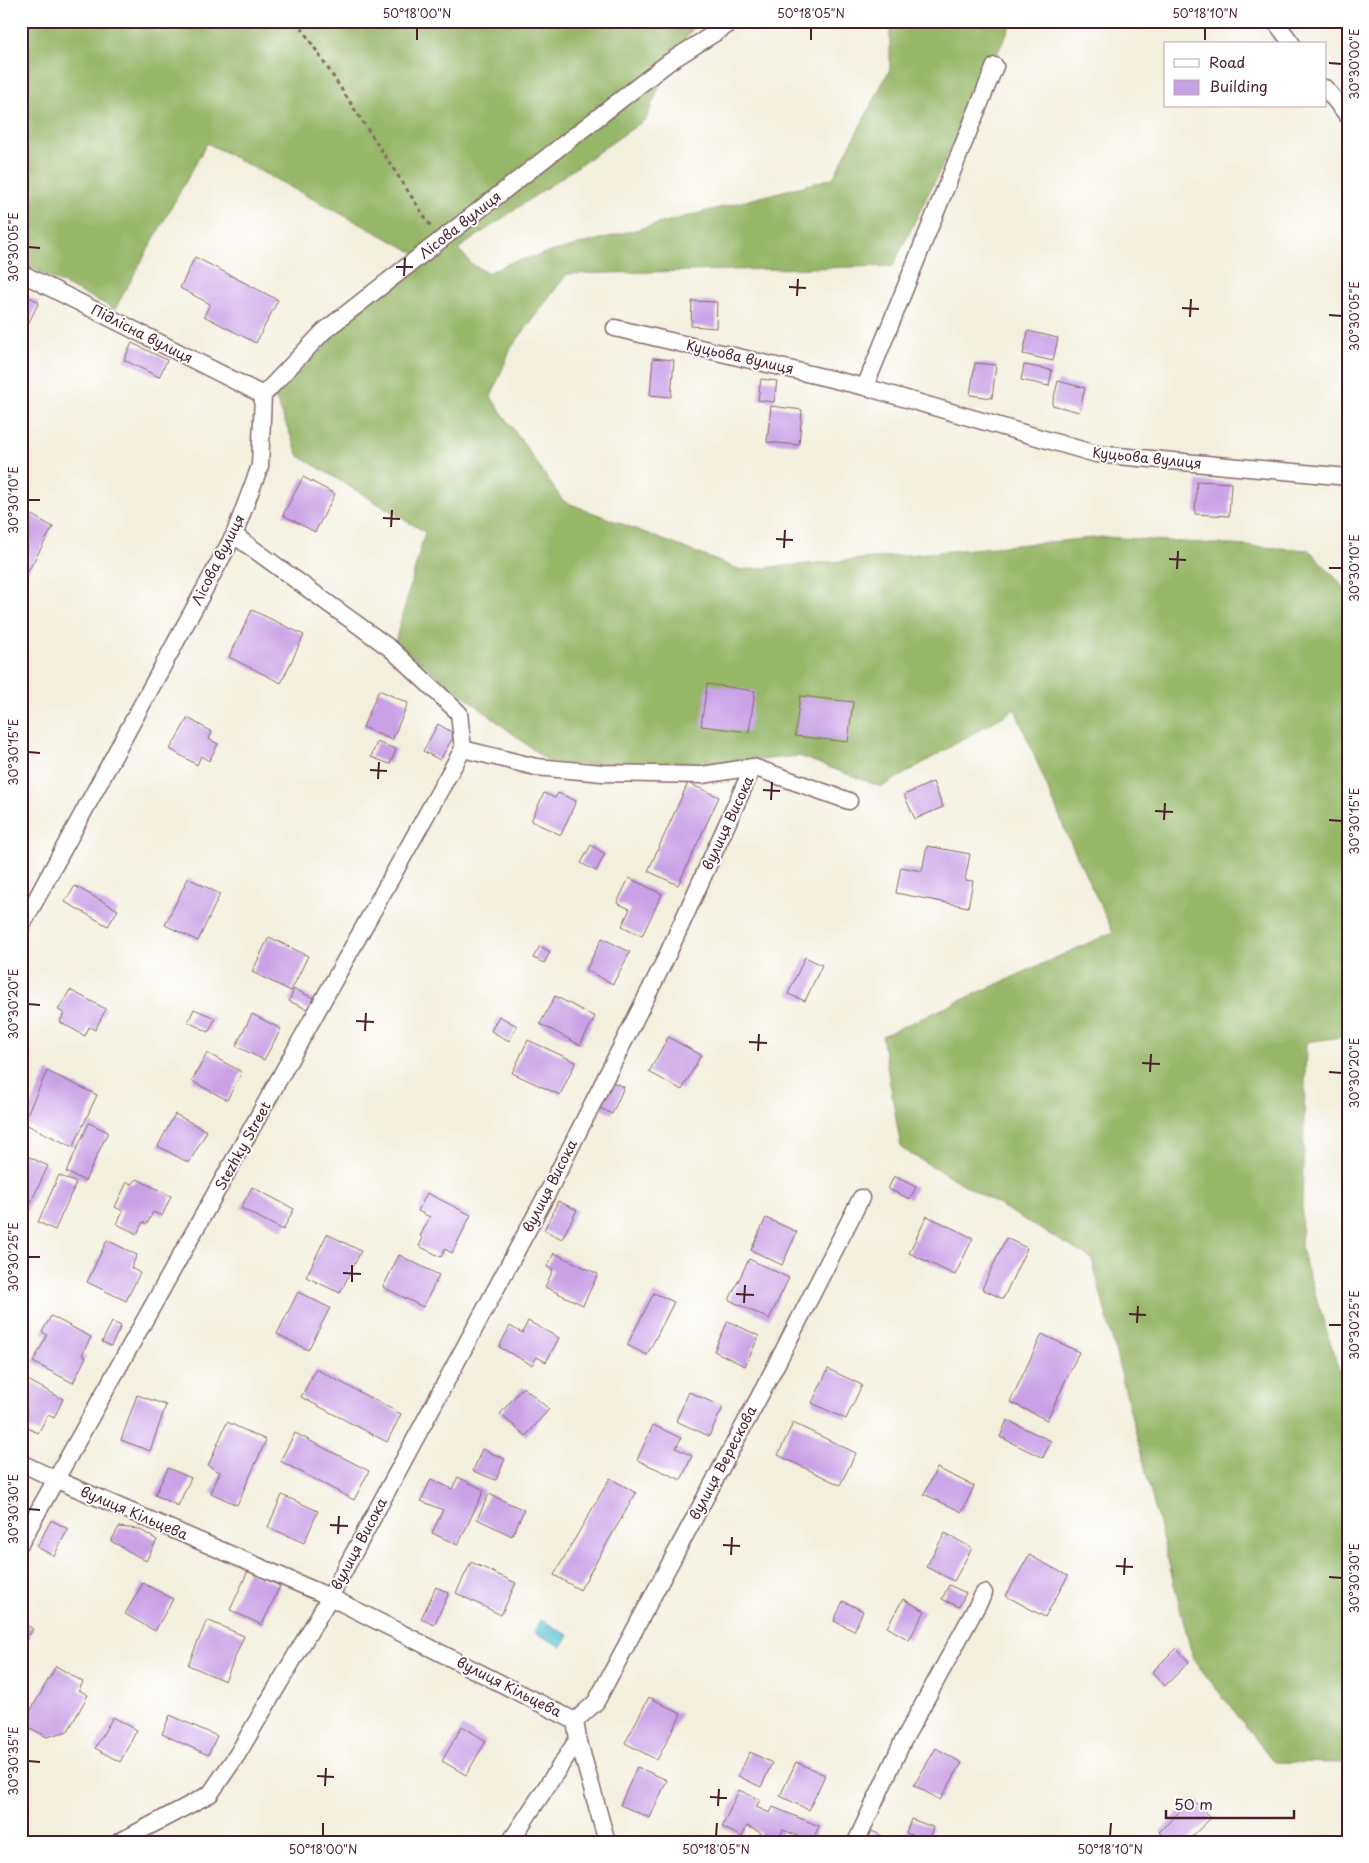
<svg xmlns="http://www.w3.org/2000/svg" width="1369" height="1863" font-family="'Playpen Sans',sans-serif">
<rect width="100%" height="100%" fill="#fff"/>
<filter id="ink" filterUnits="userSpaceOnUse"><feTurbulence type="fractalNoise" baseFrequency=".02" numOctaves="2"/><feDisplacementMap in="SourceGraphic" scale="10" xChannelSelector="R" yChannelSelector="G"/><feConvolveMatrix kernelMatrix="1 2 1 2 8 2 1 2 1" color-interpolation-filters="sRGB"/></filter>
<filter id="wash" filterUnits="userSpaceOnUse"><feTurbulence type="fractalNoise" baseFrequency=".0096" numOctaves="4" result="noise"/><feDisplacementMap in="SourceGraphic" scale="20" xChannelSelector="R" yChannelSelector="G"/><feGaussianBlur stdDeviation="1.12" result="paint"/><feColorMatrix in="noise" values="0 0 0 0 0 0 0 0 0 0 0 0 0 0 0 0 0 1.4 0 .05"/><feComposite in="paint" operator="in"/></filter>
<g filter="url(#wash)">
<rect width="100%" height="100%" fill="#f3efdd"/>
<!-- forest -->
<path fill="#96b668" stroke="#706a4a" d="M21 21H698L669 62 646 119 458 249 472 264 488 273 509 263 833 178 890 69V21H1013L893 266 567 274 511 348 491 397 563 501 741 570 1105 537 1309 550 1348 591V1036L1306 1042 1301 1249 1348 1399V1763L1274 1762 1193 1659 1092 1259 901 1148 882 1036 1113 932 1068 837 1015 709 882 787 799 756 656 770 549 762 395 642 425 532 299 456 275 397 415 253 207 143 115 309 21 263Z"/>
<!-- water -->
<path fill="#59c1d6" stroke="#527080" d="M541 1620 568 1635 562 1647 534 1632Z"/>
<g id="blocks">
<!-- building -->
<path fill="#c9a2e6" d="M195 257 278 300 256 343 204 316 210 304 180 288Z
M21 293 39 302 24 332 21 331Z
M692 301 717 302 716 328 691 326Z
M1028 331 1058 338 1053 361 1023 354Z
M132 343 167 360 159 377 124 360Z
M653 358 674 360 671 397 650 395Z
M975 363 996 365 992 398 970 395Z
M1024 365 1052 370 1049 386 1021 380Z
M761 379 777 381 774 402 758 400Z
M1058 381 1085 388 1079 412 1052 405Z
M771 406 802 410 799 445 767 442Z
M303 477 335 494 315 532 283 515Z
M1197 481 1231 483 1229 516 1195 514Z
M21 509 53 527 26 575 21 572Z
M252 610 304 635 281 683 229 657Z
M707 684 755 691 749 732 701 726Z
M379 690 408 703 392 740 363 727Z
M800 696 853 702 848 742 795 736Z
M188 718 212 732 209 739 218 744 209 761 201 756 197 765 170 749Z
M438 724 455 734 440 760 423 751Z
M377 742 396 749 390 764 371 757Z
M933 782 943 807 915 819 904 795Z
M688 783 719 797 678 885 648 871Z
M544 793 555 798 558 793 576 801 561 835 531 821Z
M591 845 605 854 596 871 581 863Z
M927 846 970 854 965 880 973 881 968 907 896 893 901 867 922 871Z
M188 878 220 894 198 941 165 925Z
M629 878 662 894 642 936 622 926 630 909 617 903Z
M75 886 118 910 108 926 65 902Z
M269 937 308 956 291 991 252 972Z
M602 938 630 952 613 984 586 970Z
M540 946 550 952 544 963 533 958Z
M805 957 822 965 805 1001 788 994Z
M294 989 315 999 309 1010 289 1001Z
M70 990 106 1009 95 1030 89 1027 85 1036 60 1022 64 1013 58 1010Z
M555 996 595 1017 580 1045 540 1024Z
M194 1009 215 1018 209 1032 188 1022Z
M252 1014 281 1029 264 1060 236 1046Z
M499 1016 517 1026 509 1041 491 1031Z
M668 1037 701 1055 682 1090 649 1072Z
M528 1040 576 1062 560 1095 512 1073Z
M207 1053 242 1072 227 1100 192 1081Z
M47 1071 97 1095 73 1147 23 1123Z
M610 1081 624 1087 612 1114 598 1107Z
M175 1114 207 1131 189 1163 158 1146Z
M89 1123 108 1132 85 1181 66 1172Z
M21 1153 48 1166 24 1217 21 1216Z
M59 1175 76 1183 55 1230 38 1222Z
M894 1176 916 1187 910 1199 888 1189Z
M137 1179 171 1196 162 1216 153 1212 147 1224 143 1222 137 1234 117 1224 123 1211 115 1207 127 1182 132 1184Z
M252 1187 294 1209 283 1230 241 1208Z
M427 1193 471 1215 452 1253 445 1249 441 1257 419 1246 423 1238 420 1236 430 1217 418 1211Z
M558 1201 577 1210 562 1239 544 1230Z
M927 1216 973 1238 955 1275 909 1253Z
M766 1218 797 1232 782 1265 751 1250Z
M327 1234 361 1251 340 1293 306 1277Z
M1006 1238 1027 1248 1003 1299 982 1289Z
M107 1240 137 1255 131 1268 140 1273 126 1301 87 1282Z
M554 1253 598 1274 583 1305 545 1287 553 1270 547 1267Z
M399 1255 439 1275 423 1307 383 1287Z
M749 1259 789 1278 769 1319 729 1300Z
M298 1292 330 1308 308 1350 277 1334Z
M654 1293 674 1302 647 1355 627 1345Z
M51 1316 91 1337 82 1355 86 1357 73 1383 33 1362 47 1335 42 1332Z
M528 1321 559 1338 546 1362 537 1357 532 1365 499 1347 510 1326 522 1333Z
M728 1321 759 1336 745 1366 714 1351Z
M112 1322 121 1326 111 1346 102 1342Z
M1042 1334 1079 1352 1047 1420 1010 1402Z
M316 1369 401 1414 387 1442 301 1397Z
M828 1369 862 1385 846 1419 812 1403Z
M22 1377 63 1399 54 1418 48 1415 38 1433 21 1425Z
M523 1387 549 1409 526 1436 500 1414Z
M689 1392 723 1407 709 1436 676 1421Z
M137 1395 166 1405 150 1451 121 1440Z
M1007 1420 1051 1441 1043 1458 1000 1437Z
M227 1422 266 1440 237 1505 211 1493 220 1472 208 1466Z
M793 1423 856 1453 840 1485 778 1455Z
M653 1425 681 1438 676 1448 692 1456 681 1480 637 1460Z
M295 1433 369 1471 354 1500 280 1461Z
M482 1449 505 1459 496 1480 473 1471Z
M168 1468 191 1478 178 1506 155 1495Z
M937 1468 974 1486 962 1512 924 1494Z
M458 1477 484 1490 458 1545 432 1533 443 1510 421 1501 431 1479 452 1489Z
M610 1478 636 1493 580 1590 554 1575Z
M489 1494 524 1510 512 1536 477 1519Z
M282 1495 318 1511 304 1543 268 1527Z
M51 1520 68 1529 54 1556 37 1547Z
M119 1527 139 1529 157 1540 146 1561 111 1541Z
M945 1533 972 1548 954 1581 926 1567Z
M1029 1555 1068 1576 1045 1617 1006 1596Z
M471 1562 516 1583 501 1615 456 1593Z
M248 1571 280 1586 262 1625 230 1610Z
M143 1583 173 1599 155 1631 125 1614Z
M949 1585 966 1593 959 1607 942 1599Z
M436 1587 449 1593 434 1625 421 1619Z
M903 1599 925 1611 909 1640 887 1627Z
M843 1601 863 1611 854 1631 834 1621Z
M207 1620 244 1636 225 1681 188 1665Z
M21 1622 33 1629 21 1649Z
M1176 1648 1189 1662 1165 1686 1152 1672Z
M56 1666 83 1682 79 1690 88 1695 68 1731 47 1737 23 1724Z
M649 1697 681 1714 657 1760 625 1743Z
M170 1715 217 1736 208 1755 162 1734Z
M113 1717 137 1730 120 1762 95 1748Z
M462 1726 486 1741 466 1775 442 1761Z
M936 1748 962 1763 940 1800 914 1785Z
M750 1752 772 1763 761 1787 738 1776Z
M796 1762 825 1775 809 1810 780 1796Z
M637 1767 667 1780 650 1818 620 1805Z
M739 1790 760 1800 756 1807 770 1813 773 1807 819 1826 812 1842 783 1830 778 1842H762L758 1840 761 1833 747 1826 742 1837 722 1827Z
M1192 1799 1211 1818 1186 1842H1169L1159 1832Z
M911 1819 933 1827 928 1841 906 1833Z
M872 1831 895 1842H867Z"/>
</g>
</g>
<g filter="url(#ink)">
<use href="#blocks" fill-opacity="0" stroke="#856869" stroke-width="1"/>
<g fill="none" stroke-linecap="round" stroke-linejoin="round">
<!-- minor casing -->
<g stroke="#856869" stroke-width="19">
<path id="minor" d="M1275 21 1292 44
M1325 88 1348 116
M21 273 263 395
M615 328 865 387 1096 454 1348 477
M865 387 995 66
M234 535 391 649 459 713 463 749 536 767 603 773 702 775 753 767 849 801
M21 927 234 535 260 466 263 395 324 331 669 62 734 21
M21 1463 57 1480 330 1597 575 1721 578 1739 607 1842
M21 1542 463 749
M575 1721 596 1702 773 1371 861 1198
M119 1842 210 1794 237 1755 330 1597 547 1194 664 962 753 767
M510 1842 578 1739
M856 1842 902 1743 984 1593"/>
</g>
<!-- path -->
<path stroke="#856869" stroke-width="3" stroke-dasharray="4 4" stroke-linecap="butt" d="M297 21 432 228
M692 21 700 25"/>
<!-- minor -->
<use href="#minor" stroke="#fff" stroke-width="16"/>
</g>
</g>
<!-- ticks -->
<path fill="none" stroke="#4a1f2b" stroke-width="2" d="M417 40V28M811 40V28M1205 40V28M1329 63 1342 64M28 247 40 248M396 267H413M404 276 405 258M789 287 806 288M797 296 798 279M1182 308 1199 309M1329 315 1342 316M1190 317 1191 299M28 500H40M383 518 400 519M391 527 392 510M776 539 793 540M784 548 785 530M1169 559 1186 560M1329 568H1342M1177 569 1178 551M28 752 40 753M370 770 387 771M378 779 379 762M763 790 780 791M771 800 772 782M1155 811 1173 812M1164 820 1165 803M1329 820 1342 821M28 1004 40 1005M356 1021 374 1022M365 1031 366 1013M749 1042 767 1043M758 1051 759 1034M1142 1063 1160 1064M1150 1072 1151 1054M1329 1072 1342 1073M28 1257H40M343 1273 361 1274M352 1282V1265M736 1294 754 1295M744 1303 745 1285M1129 1314 1146 1315M1137 1323 1138 1306M1329 1325H1342M28 1509 40 1510M330 1525 348 1526M338 1534 339 1516M723 1545 740 1546M731 1555 732 1537M1116 1566 1133 1567M1124 1575 1125 1558M1329 1577 1342 1578M28 1761 40 1762M317 1776 334 1777M325 1786 326 1768M710 1797 727 1798M718 1806 719 1789M323 1836V1823M716 1836 717 1823M1110 1836 1111 1823"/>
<g text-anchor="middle" stroke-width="4" stroke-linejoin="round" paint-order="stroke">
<!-- street labels -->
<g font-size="14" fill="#4a1f2b" stroke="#fff">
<text transform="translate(460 225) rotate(-38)" y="5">Лісова вулиця</text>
<text transform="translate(142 334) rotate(27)" y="5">Підлісна вулиця</text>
<text transform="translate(740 357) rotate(13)" y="5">Куцьова вулиця</text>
<text transform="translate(1147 458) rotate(6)" y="5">Куцьова вулиця</text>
<text transform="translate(218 560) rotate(-63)" y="5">Лісова вулиця</text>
<text transform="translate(728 823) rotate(-65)" y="5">вулиця Висока</text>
<text transform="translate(243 1146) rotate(-61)" y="5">Stezhky Street</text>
<text transform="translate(550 1186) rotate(-63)" y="5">вулиця Висока</text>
<text transform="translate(723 1463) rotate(-62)" y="5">вулиця Верескова</text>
<text transform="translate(134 1513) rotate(23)" y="5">вулиця Кільцева</text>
<text transform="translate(359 1544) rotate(-62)" y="5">вулиця Висока</text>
<text transform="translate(509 1687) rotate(27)" y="5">вулиця Кільцева</text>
</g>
</g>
<!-- margin -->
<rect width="1369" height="1863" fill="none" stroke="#fff" stroke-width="55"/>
<!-- legend -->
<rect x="1164" y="42" width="162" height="65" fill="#ffffff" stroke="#b7a5aa"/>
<rect x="1174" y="59" width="25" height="8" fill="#ffffff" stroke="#b7a5aa"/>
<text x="1209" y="68" font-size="15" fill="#4a1f2b">Road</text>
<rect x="1174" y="80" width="25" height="15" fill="#c9a2e6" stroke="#b7a5aa"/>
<text x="1209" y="92" font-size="15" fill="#4a1f2b">Building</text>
<!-- scale -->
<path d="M1166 1810v8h128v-8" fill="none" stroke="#4a1f2b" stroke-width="2.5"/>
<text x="1174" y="1810" font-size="15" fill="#4a1f2b" stroke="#ffffff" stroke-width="4" paint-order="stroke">50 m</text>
<rect x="28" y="28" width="1314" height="1808" fill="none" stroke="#4a1f2b" stroke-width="2"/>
<g font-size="12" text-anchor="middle" fill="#4a1f2b">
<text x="417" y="18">50°18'00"N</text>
<text x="811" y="18">50°18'05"N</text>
<text x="1205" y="18">50°18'10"N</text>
<text transform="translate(1355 64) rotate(-90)" y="4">30°30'00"E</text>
<text transform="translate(14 247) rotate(-90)" y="4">30°30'05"E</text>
<text transform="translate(1355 316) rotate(-90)" y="4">30°30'05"E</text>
<text transform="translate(14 500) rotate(-90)" y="4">30°30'10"E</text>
<text transform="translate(1355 568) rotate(-90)" y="4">30°30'10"E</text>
<text transform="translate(14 752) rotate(-90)" y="4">30°30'15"E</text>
<text transform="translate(1355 821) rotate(-90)" y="4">30°30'15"E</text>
<text transform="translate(14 1004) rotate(-90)" y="4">30°30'20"E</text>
<text transform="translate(1355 1073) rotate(-90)" y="4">30°30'20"E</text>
<text transform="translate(14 1257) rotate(-90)" y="4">30°30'25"E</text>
<text transform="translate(1355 1325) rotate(-90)" y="4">30°30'25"E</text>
<text transform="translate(14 1509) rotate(-90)" y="4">30°30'30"E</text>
<text transform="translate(1355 1578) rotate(-90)" y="4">30°30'30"E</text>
<text transform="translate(14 1761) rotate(-90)" y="4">30°30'35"E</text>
<text x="323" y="1854">50°18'00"N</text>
<text x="716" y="1854">50°18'05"N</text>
<text x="1110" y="1854">50°18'10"N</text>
</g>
</svg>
